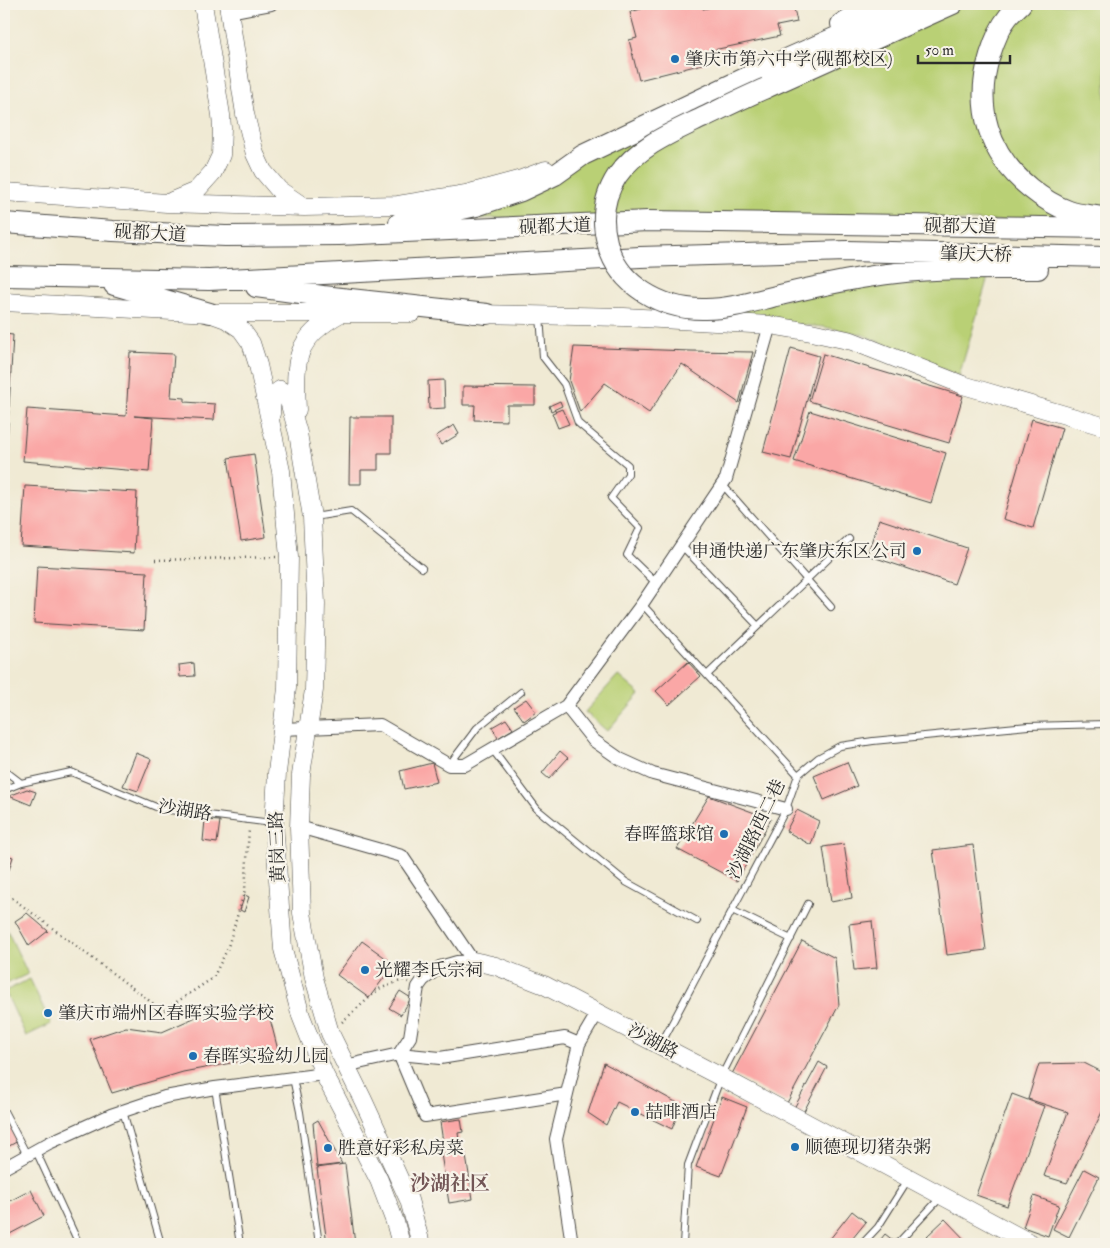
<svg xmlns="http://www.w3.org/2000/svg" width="1110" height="1248" font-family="'IM FELL Double Pica','Noto Serif SC',serif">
<rect width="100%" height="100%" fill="#f7f3e8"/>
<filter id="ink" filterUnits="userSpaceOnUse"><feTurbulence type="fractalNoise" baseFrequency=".02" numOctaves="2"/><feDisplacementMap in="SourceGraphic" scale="10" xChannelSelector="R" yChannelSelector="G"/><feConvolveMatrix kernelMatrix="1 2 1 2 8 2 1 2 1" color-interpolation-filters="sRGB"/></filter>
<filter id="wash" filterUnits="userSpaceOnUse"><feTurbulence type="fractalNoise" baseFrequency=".0096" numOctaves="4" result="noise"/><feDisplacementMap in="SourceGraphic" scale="20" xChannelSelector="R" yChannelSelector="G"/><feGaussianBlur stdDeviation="1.12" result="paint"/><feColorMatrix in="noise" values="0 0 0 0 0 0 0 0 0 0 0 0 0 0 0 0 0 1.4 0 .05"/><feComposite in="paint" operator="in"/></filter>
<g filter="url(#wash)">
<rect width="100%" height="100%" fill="#f0ead4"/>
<!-- green -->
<path fill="#b9d074" stroke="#727e50" d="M964 4H1106V216L1065 221 445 218 648 132 690 133Z
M988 277 959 376 861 334 824 327 708 316 807 294 914 278Z
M618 675 640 694 607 731 585 712Z
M7 930 28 974 4 985V931Z
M30 979 51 1024 26 1036 5 991Z"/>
<g id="blocks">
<!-- building -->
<path fill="#faa7a6" d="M659 4H702L703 9 726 4H793L797 22 777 26 780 36 704 52 707 63 639 80 629 40 637 38 630 12Z
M4 334 13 335 6 462H4Z
M574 347 691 351 753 352 739 403 682 364 649 413 605 383 580 412 569 381Z
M791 348 819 356 791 459 763 452Z
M130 352 174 354 171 397 185 398V402L215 404 214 420 134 416 153 418 149 472 23 461 27 409 126 416Z
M823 354 963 396 949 443 809 401Z
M444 380 445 408 429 409 428 381Z
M463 386 535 387V405H507V421L474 420 475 405H463Z
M560 401 562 406 551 411 549 406Z
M562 409 569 424 558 428 552 413Z
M810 411 946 453 931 503 794 461Z
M350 417H391V453H378V470H361V484H349Z
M1032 419 1062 428 1033 528 1003 519Z
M454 425 459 434 441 445 436 436Z
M254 454 266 537 241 541 228 458Z
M25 486 137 492 134 553 21 546Z
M879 519 967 548 954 584 867 555Z
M37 566 147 572 144 630 34 623Z
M688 662 701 676 669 705 656 691Z
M194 663 195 676 180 677 179 665Z
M526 699 536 712 524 721 514 707Z
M506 719 513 729 498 738 492 727Z
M560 751 568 758 549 779 542 773Z
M136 753 151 759 138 791 123 786Z
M847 762 857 786 824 800 814 776Z
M432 763 437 782 404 789 400 771Z
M27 789 36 792 31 805 9 796Z
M709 796 771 819 737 881 677 849Z
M797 810 819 821 811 845 786 831Z
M205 820 220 821 217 843 203 841Z
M844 844 852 898 831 902 823 847Z
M973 845 986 950 947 955 933 850Z
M4 854 13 857 9 870 4 868Z
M245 895 249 897 244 912 240 910Z
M27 913 48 931 29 946 15 921Z
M872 921 877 968 854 970 849 924Z
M362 941 394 964 369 998 337 975Z
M802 941 835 958 839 1005 787 1103 732 1074Z
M400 991 411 998 401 1015 389 1008Z
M267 1007 279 1054 183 1072 112 1093 90 1039 126 1027 162 1032 203 1014Z
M819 1062 827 1067 802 1115 793 1110Z
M604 1063 681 1105 672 1129 617 1102 606 1125 588 1113Z
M1084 1063 1106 1074V1104L1067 1183 1044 1176 1068 1112 1028 1099 1039 1064Z
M1012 1094 1044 1106 1007 1206 976 1195Z
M722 1097 747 1107 721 1176 696 1167Z
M461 1119 463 1132 458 1133 459 1140 443 1142 440 1122Z
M318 1120 342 1164 317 1167 313 1123Z
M8 1122 18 1141 4 1149V1124Z
M465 1150 473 1199 449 1203 441 1154Z
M345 1164 355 1244H327L317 1168Z
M1084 1169 1099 1177 1069 1237 1053 1229Z
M31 1190 44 1216 4 1237V1204Z
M1034 1196 1059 1205 1048 1236 1023 1227Z
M852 1211 866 1222 848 1244H826Z
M945 1219 969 1244H934L927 1236Z
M885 1234 894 1241 891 1244H877Z"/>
</g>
</g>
<g filter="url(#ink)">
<use href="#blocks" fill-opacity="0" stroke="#494844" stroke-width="1"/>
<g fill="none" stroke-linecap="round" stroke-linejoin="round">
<!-- lane casing -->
<g stroke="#494844" stroke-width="8">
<path id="lane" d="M540 316 543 357 564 384 578 423 628 465V474L611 498 640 528 627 555 656 583
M722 484 831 607
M314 517 351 511 422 568
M681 545 758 626
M642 604 798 775
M707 675 849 539
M492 749 537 809 626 882 697 921
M449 765 477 728 521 692
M4 770 21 783
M4 790 21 783 71 772 161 809 272 823
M732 910 791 939
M661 1044 786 809 798 775 818 758 840 746 873 741 1028 726 1106 724
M293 1078 300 1112 319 1244
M215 1088 240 1244
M4 1111 27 1155
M123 1111 161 1244
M36 1151 79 1244
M683 1244 688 1165 721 1077 808 904
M862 1244 878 1227 909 1178
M897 1244 941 1197"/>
</g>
<!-- street casing -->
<g stroke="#494844" stroke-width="14">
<path id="street" d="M229 12 271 4
M566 706 593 740 620 759 653 774 786 809
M282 729 380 725 449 765H465L566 706 642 604 726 479 770 325
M299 827 402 856 473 961 457 962 440 967 423 980 418 987 410 1037 399 1054 345 1066
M567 1094 425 1116 399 1054 440 1058 565 1038 579 1044
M4 1168 49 1143 111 1115 165 1097 215 1088 324 1074
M572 1244 556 1139 579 1044 598 1012"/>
</g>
<!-- secondary casing -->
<g stroke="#494844" stroke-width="19">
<path id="secondary" d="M228 4 245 114 255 154 263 171 279 190 304 207
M4 192 167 203 304 207 398 205 466 194 522 179 546 170
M172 201 196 191 213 172 221 155 222 128 221 115 203 4
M4 302 210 313H412
M473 314 624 317 770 325 811 332 852 341 963 385 1106 427
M215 315 226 319 241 329 251 343 258 365 281 471 289 557 287 688 277 773 274 823 283 949 301 1016 324 1074 379 1180 395 1222 401 1244
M297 410C295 361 293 339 341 313
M271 414 272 396 280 390 287 394 298 433 312 517 316 604 314 690 301 775 299 827 302 913 314 978 330 1033 363 1100 409 1200 421 1244
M473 961 496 966 544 985 721 1077 1032 1244"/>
</g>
<!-- primary casing -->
<g stroke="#494844" stroke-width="22">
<path id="primary" d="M1021 4C1017 8 1012 12 1008 17 999 28 994 42 990 55 974 106 988 154 1030 188 1041 197 1055 206 1069 211 1080 215 1094 215 1106 218
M841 24 873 4
M766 88 953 4
M4 223 113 231 225 236 339 235 648 221 1106 228
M399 223 476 206 521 191 555 175 583 155 764 69 911 4
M4 276 209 280 640 257 847 251 1106 257
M114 285 210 313
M256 287 323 296 487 314
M780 295C818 286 857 277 896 273 943 268 991 269 1038 269"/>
</g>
<!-- path -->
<path stroke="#494844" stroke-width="2.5" stroke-dasharray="1 4" stroke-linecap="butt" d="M155 560 276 557
M4 892 163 1011 213 978 227 950 245 890 249 829
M342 1022 379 989 403 980 408 982"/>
<!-- lane -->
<use href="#lane" stroke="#fff" stroke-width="6"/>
<!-- street -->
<use href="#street" stroke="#fff" stroke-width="12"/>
<!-- secondary -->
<use href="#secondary" stroke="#fff" stroke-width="18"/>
<!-- primary -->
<use href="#primary" stroke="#fff" stroke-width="20"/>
<!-- primary-bridge casing -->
<g stroke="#494844" stroke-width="22" stroke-linecap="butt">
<path id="primary-bridge" d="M766 88C745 97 725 107 704 117 673 132 638 146 617 176 604 196 601 219 607 242 617 285 662 310 705 309 731 309 755 301 780 295"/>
</g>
<!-- primary-bridge -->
<use href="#primary-bridge" stroke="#fff" stroke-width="20"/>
</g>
</g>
<!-- markers -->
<g fill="#1f6fb2" stroke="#f7f3e8" stroke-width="2">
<circle cx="675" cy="59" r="5"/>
<circle cx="917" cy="551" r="5"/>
<circle cx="724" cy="834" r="5"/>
<circle cx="365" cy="970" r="5"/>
<circle cx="48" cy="1013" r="5"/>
<circle cx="193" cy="1056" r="5"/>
<circle cx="635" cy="1112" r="5"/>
<circle cx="795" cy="1147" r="5"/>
<circle cx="328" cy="1148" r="5"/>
</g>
<g text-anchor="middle" stroke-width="4.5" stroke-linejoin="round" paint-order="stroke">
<!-- poi labels -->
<g font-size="18" fill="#2b2b2b" stroke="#f7f3e8" text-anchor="start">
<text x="685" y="65">肇庆市第六中学(砚都校区)</text>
<text x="907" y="557" text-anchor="end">申通快递广东肇庆东区公司</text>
<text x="714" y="840" text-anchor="end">春晖篮球馆</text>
<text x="375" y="976">光耀李氏宗祠</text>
<text x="58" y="1019">肇庆市端州区春晖实验学校</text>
<text x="203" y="1062">春晖实验幼儿园</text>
<text x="645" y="1118">喆啡酒店</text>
<text x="805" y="1153">顺德现切猪杂粥</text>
<text x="338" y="1154">胜意好彩私房菜</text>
</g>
<!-- street labels -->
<g font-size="18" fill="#2b2b2b" stroke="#f7f3e8">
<text transform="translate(555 226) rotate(-2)" y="6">砚都大道</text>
<text transform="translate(960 226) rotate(1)" y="6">砚都大道</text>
<text transform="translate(150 233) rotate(3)" y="6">砚都大道</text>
<text transform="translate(976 254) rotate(1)" y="6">肇庆大桥</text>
<text transform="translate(185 810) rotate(9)" y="6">沙湖路</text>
<text transform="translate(756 829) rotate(-64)" y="6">沙湖路西二巷</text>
<text transform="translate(277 847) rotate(-92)" y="6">黄岗三路</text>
<text transform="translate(653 1041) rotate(28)" y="6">沙湖路</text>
</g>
<!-- quarter labels -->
<g font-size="20" font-weight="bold" fill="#735656" stroke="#f7f3e8">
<text x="450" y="1190">沙湖社区</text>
</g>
</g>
<!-- margin -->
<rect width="1110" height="1248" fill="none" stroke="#f7f3e8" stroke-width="20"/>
<!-- scale -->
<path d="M918 55v8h92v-8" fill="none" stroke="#2b2b2b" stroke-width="2.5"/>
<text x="925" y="55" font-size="15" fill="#2b2b2b" stroke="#f7f3e8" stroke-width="4" paint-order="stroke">50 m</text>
</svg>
